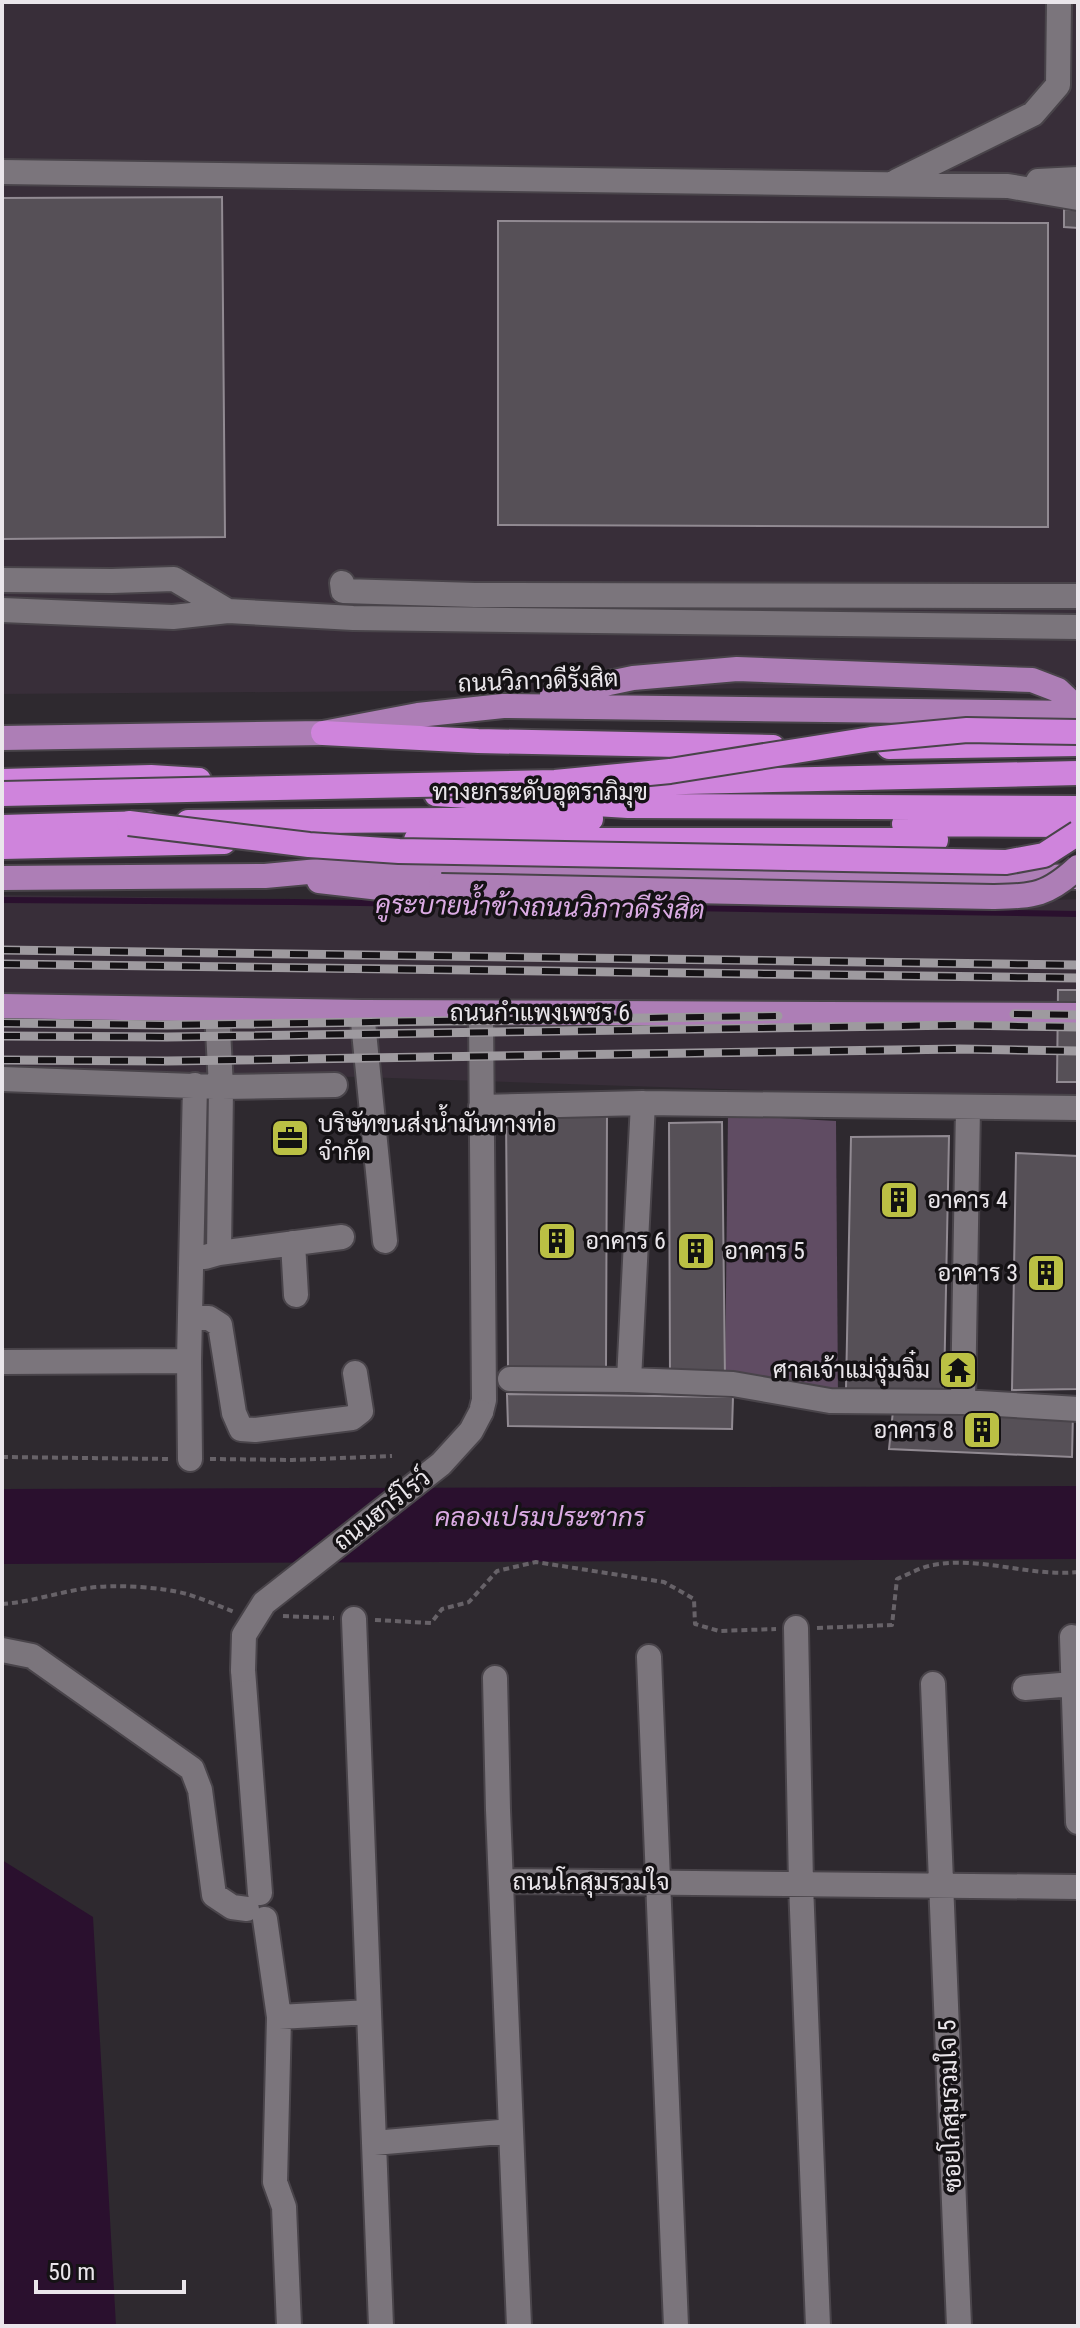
<svg xmlns="http://www.w3.org/2000/svg" width="1080" height="2328" font-family="'Roboto Condensed',Sarabun,sans-serif">
<rect width="100%" height="100%" fill="#2e292f"/>
<!-- built -->
<path fill="#382e39" d="M2 2H1078V686L2 694Z
M2 895 870 907 1078 899V1101L361 1077 2 1072Z"/>
<!-- green -->
<path fill="#604c63" d="M728 1115 836 1121 838 1398 725 1379Z"/>
<!-- water -->
<path fill="#2a102e" d="M1078 1486V1559L2 1564V1489Z
M2 1860 93 1917 116 2326H2Z"/>
<g fill="none" stroke-linecap="round" stroke-linejoin="round">
<!-- stream -->
<path stroke="#2a102e" stroke-width="6" d="M2 900 294 902 1078 914"/>
</g>
<!-- building -->
<path fill="#565057" stroke="#918a92" stroke-width="2" d="M222 197 225 537 2 539V198Z
M1064 209 1078 210V228L1064 227Z
M498 221 1048 223V527L498 525Z
M1058 990H1078V1082H1057Z
M506 1112 607 1113 606 1370 508 1368Z
M722 1122 725 1379 670 1378 669 1123Z
M949 1136 944 1390 846 1389 851 1137Z
M1016 1153 1078 1156V1389L1012 1390Z
M507 1394 733 1397 732 1429 508 1426Z
M893 1411 1073 1412 1072 1457 889 1449Z"/>
<g fill="none" stroke-linecap="round" stroke-linejoin="round">
<!-- minor casing -->
<g stroke="#49444a" stroke-width="28">
<path id="minor" d="M2 172 1008 186 1078 198
M897 181 1033 114 1058 85 1059 2
M1038 181 1078 179
M2 580 112 581 174 579 228 611
M342 583 343 591 475 595 1078 596
M2 610 173 617 228 611 353 618 1078 627
M217 1011 221 1087 219 1253
M362 1012 385 1241
M481 1013 484 1400 481 1412
M2 1079 221 1087 335 1085
M481 1107 643 1103 1078 1108
M293 1243 296 1295
M205 1257 219 1253 342 1237
M190 1318H209L220 1325 234 1413 241 1429 255 1430 352 1418 361 1411 355 1373
M2 1362 189 1361
M510 1379 629 1380 733 1384 830 1401 963 1402 1078 1409
M629 1380 643 1103
M963 1402 968 1107
M190 1459 189 1361 195 1085
M354 1619 381 2326
M796 1628 801 1884 818 2326
M1072 1637 1078 1822
M2 1650 32 1656 192 1769 200 1790 214 1895 232 1907 247 1909
M649 1657 676 2326
M243 1670 260 1893
M495 1678 498 1810 519 2326
M933 1684 959 2326
M1025 1688 1073 1684
M501 1881 1078 1887
M265 1919 279 2017 275 2182 284 2207 289 2326
M279 2017 369 2012
M374 2143 511 2131"/>
</g>
<!-- major casing -->
<g stroke="#49444a" stroke-width="28">
<path id="major" d="M552 695 633 678 737 669 1032 680 1058 690 1078 709
M2 738 323 733 418 715 503 706 1078 713
M2 878 265 876 383 865 1078 877
M319 881 389 889 441 886
M2 1006 362 1012 1078 1015"/>
</g>
<!-- highway casing -->
<g stroke="#49444a" stroke-width="28">
<path id="highway" d="M323 733 478 741 773 747
M889 747 1078 744
M2 781 151 777 199 780
M641 783 1078 773
M436 794 628 806 1078 808
M188 822 591 819
M904 824 1078 825
M2 827 148 823
M416 840H936
M2 847 224 842"/>
</g>
<!-- path -->
<path stroke="#676268" stroke-width="4" stroke-dasharray="6 4" stroke-linecap="butt" d="M2 1457 169 1459
M210 1459 292 1460 392 1456
M2 1604C31 1602 59 1592 88 1588 114 1584 161 1587 187 1594 203 1599 219 1606 234 1612
M283 1616 334 1618
M375 1620 431 1623 442 1609 469 1602 497 1571 536 1562 664 1582 694 1599 695 1624 719 1631 776 1629
M817 1628 892 1625 897 1579C909 1574 921 1567 933 1565 981 1556 1029 1577 1078 1572"/>
<!-- minor -->
<use href="#minor" stroke="#7b757c" stroke-width="24"/>
<!-- major -->
<use href="#major" stroke="#ad7eb6" stroke-width="24"/>
<!-- highway -->
<use href="#highway" stroke="#cf84dc" stroke-width="24"/>
<!-- rail casing -->
<g stroke="#9e9a9f" stroke-width="9">
<path id="rail" d="M2 950 1078 965
M2 964 1078 978
M1014 1014 1078 1015
M2 1023 167 1025 778 1016
M2 1036 167 1037 960 1025 1078 1027
M2 1060 167 1061 960 1049 1078 1051"/>
</g>
<!-- rail -->
<use href="#rail" stroke="#151215" stroke-width="6" stroke-dasharray="18" stroke-linecap="butt"/>
<!-- minor-bridge casing -->
<g stroke="#49444a" stroke-width="28" stroke-linecap="butt">
<path id="minor-bridge" d="M243 1670 244 1635 264 1603 441 1464 471 1431 481 1412"/>
</g>
<!-- major-bridge casing -->
<g stroke="#49444a" stroke-width="28" stroke-linecap="butt">
<path id="major-bridge" d="M441 886 993 897C1034 896 1047 896 1078 867"/>
</g>
<!-- highway-bridge casing -->
<g stroke="#49444a" stroke-width="28" stroke-linecap="butt">
<path id="highway-bridge" d="M2 794 555 782 670 771 871 739 967 730 1078 732
M129 823 309 845 399 851 1006 862 1044 855 1078 833"/>
</g>
<!-- minor-bridge -->
<use href="#minor-bridge" stroke="#7b757c" stroke-width="24"/>
<!-- major-bridge -->
<use href="#major-bridge" stroke="#ad7eb6" stroke-width="24"/>
<!-- highway-bridge -->
<use href="#highway-bridge" stroke="#cf84dc" stroke-width="24"/>
</g>
<!-- icons -->
<defs>
<g id="office-square" transform="scale(2)"><rect x="-9" y="-9" width="18" height="18" rx="4" fill="#bbc044" stroke="#151215"/><path d="M-6-3h4V-5.5h4V-3h4V5H-6ZM-1-4.5V-3h2v-1.5ZM-6 0V1H6V0Z" fill="#111"/></g>
<g id="building-square" transform="scale(2)"><rect x="-9" y="-9" width="18" height="18" rx="4" fill="#bbc044" stroke="#151215"/><path d="M-4-6H4V6H1V3H-1V6H-4ZM-2.5-4.3h1.7v1.8h-1.7ZM.8-4.3h1.7v1.8H.8ZM-2.5-1h1.7V.8h-1.7ZM.8-1h1.7V.8H.8Z" fill="#111"/></g>
<g id="temple-square" transform="scale(2)"><rect x="-9" y="-9" width="18" height="18" rx="4" fill="#bbc044" stroke="#151215"/><path d="M0-6L5-2H3V0L6.5 2.5H4V6H1.5V3h-3V6H-4V2.5H-6.5L-3 0V-2H-5Z" fill="#111"/></g>
</defs>
<g fill-rule="evenodd">
<use href="#office-square" x="290" y="1138"/>
<use href="#building-square" x="899" y="1200"/>
<use href="#building-square" x="557" y="1241"/>
<use href="#building-square" x="696" y="1251"/>
<use href="#building-square" x="1046" y="1273"/>
<use href="#temple-square" x="958" y="1370"/>
<use href="#building-square" x="982" y="1430"/>
</g>
<g text-anchor="middle" stroke-width="7" stroke-linejoin="round" paint-order="stroke">
<!-- street labels -->
<g font-size="24" fill="#eae6eb" stroke="#151215">
<text transform="translate(538 681) rotate(-2)" y="8">ถนนวิภาวดีรังสิต</text>
<text x="540" y="800">ทางยกระดับอุตราภิมุข</text>
<text x="540" y="1021">ถนนกำแพงเพชร 6</text>
<text transform="translate(382 1510) rotate(-38)" y="8">ถนนฮาร์โรว์</text>
<text x="591" y="1890">ถนนโกสุมรวมใจ</text>
<text transform="translate(950 2106) rotate(-92)" y="8">ซอยโกสุมรวมใจ 5</text>
</g>
<!-- poi labels -->
<g font-size="24" fill="#eae6eb" stroke="#151215" text-anchor="start">
<text x="318" y="1132">บริษัทขนส่งน้ำมันทางท่อ<tspan x="318" dy="28">จำกัด</tspan></text>
<text x="927" y="1208">อาคาร 4</text>
<text x="585" y="1249">อาคาร 6</text>
<text x="724" y="1259">อาคาร 5</text>
<text x="1018" y="1281" text-anchor="end">อาคาร 3</text>
<text x="930" y="1378" text-anchor="end">ศาลเจ้าแม่จุ๋มจิ๋ม</text>
<text x="954" y="1438" text-anchor="end">อาคาร 8</text>
</g>
<!-- water labels -->
<g font-size="26" font-style="italic" fill="#dbabe4" stroke="#151215">
<text transform="translate(540 907) rotate(1)" y="9">คูระบายน้ำข้างถนนวิภาวดีรังสิต</text>
<text x="540" y="1526">คลองเปรมประชากร</text>
</g>
</g>
<!-- border -->
<rect width="1080" height="2328" fill="none" stroke="#eae6eb" stroke-width="8"/>
<!-- scale -->
<path d="M36 2280v12h148v-12" fill="none" stroke="#eae6eb" stroke-width="4"/>
<text x="48" y="2280" font-size="24" fill="#eae6eb" stroke="#151215" stroke-width="6" paint-order="stroke">50 m</text>
</svg>
